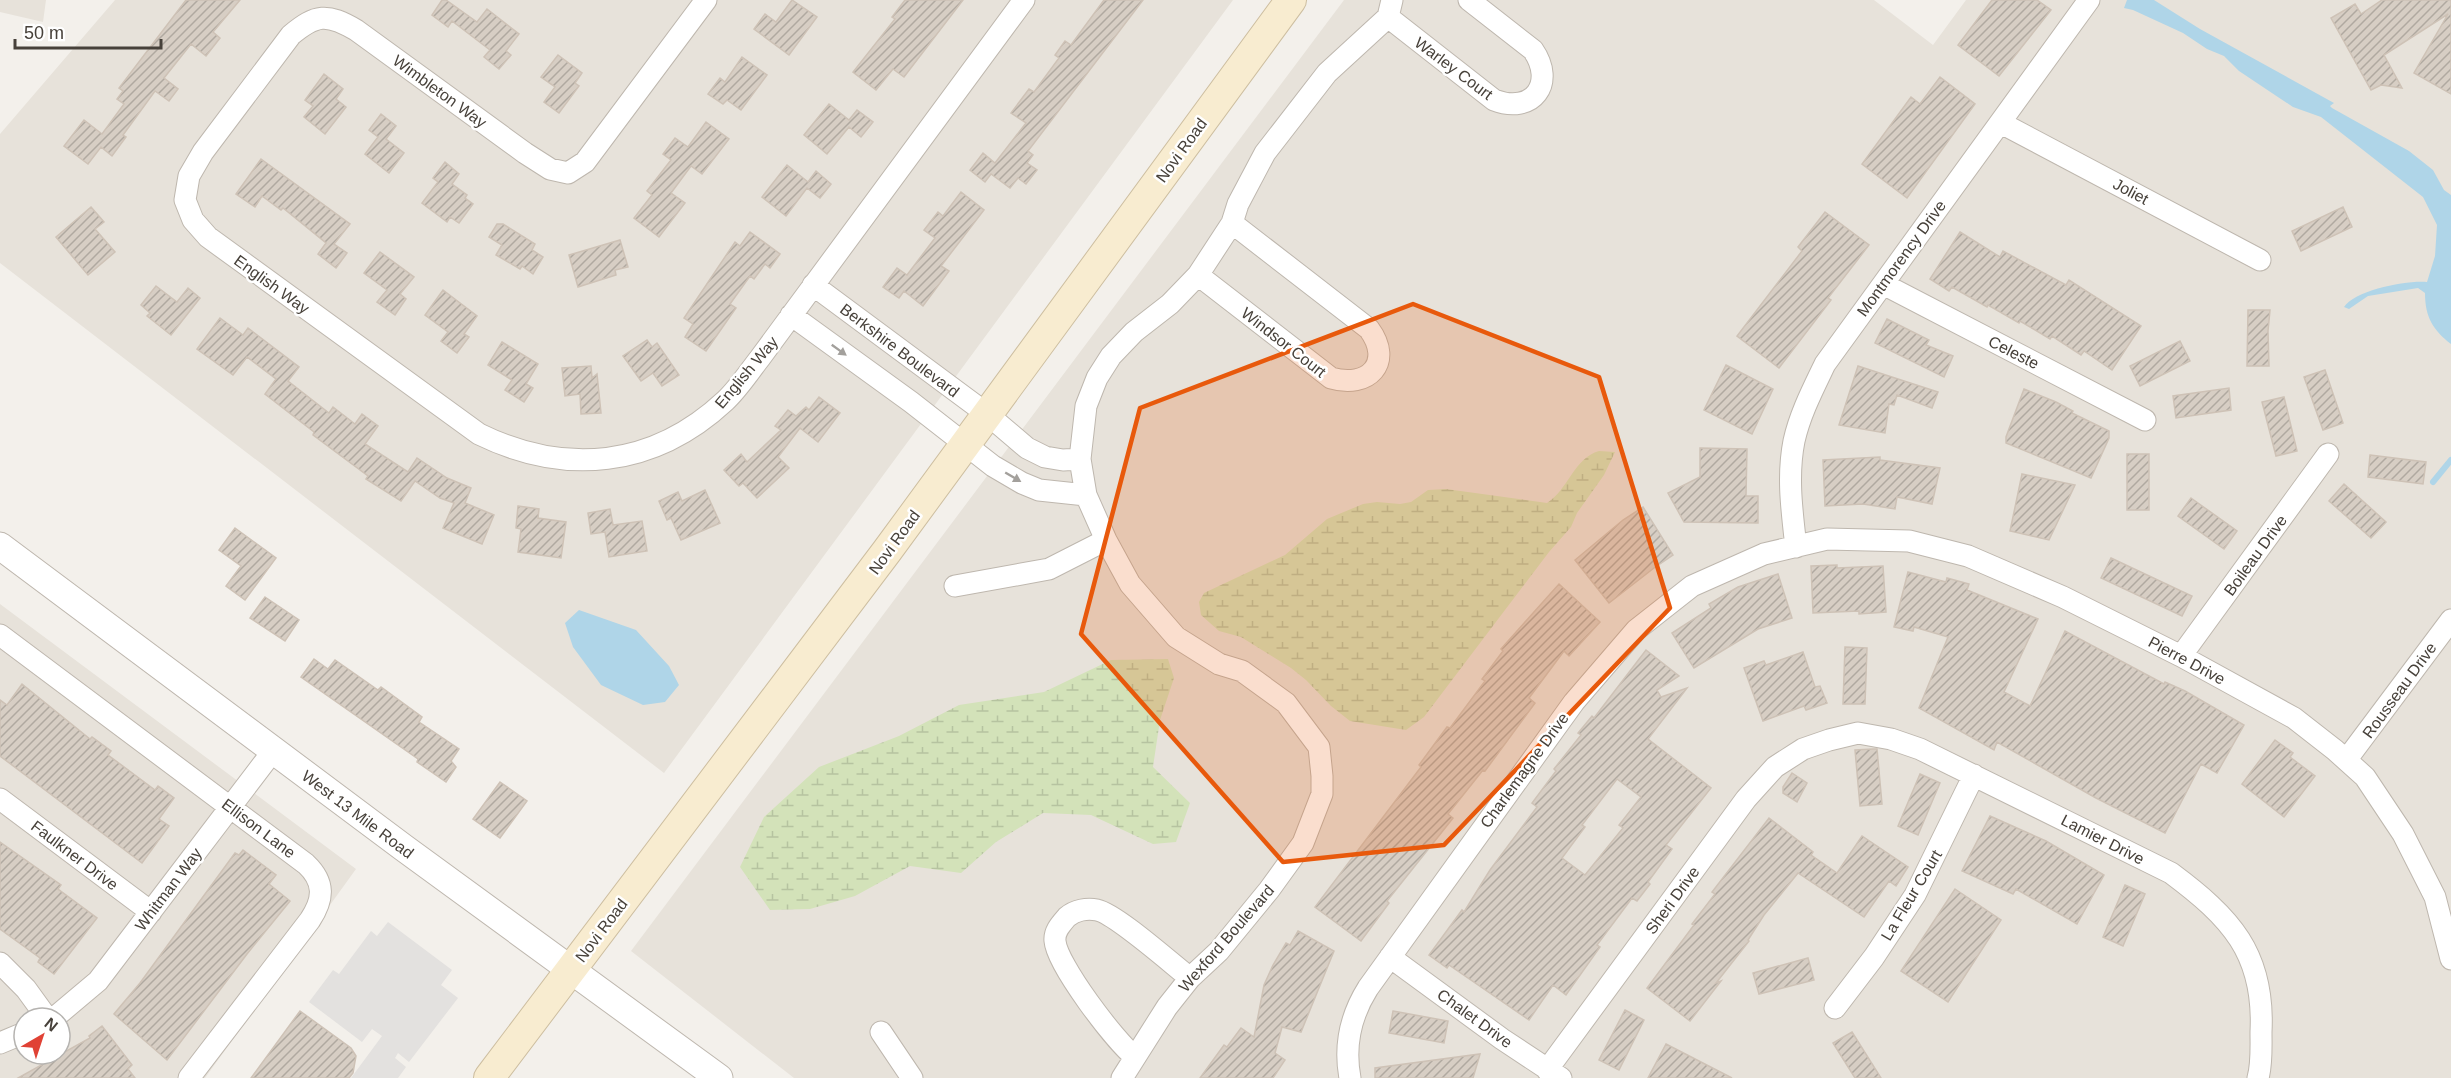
<svg xmlns="http://www.w3.org/2000/svg" width="2451" height="1078" font-family="Helvetica,sans-serif">
<defs>
<pattern id="wetland-marsh" width="20" height="14" patternUnits="userSpaceOnUse" patternTransform="scale(1.5)"><rect width="20" height="14" fill="#d3e2b9"/><path d="M1 5h8M5 5V1M11 12h8M15 12V8" fill="none" stroke="#b6c3a0"/></pattern>
<pattern id="building-hatch" width="6" height="6" patternUnits="userSpaceOnUse" patternTransform="scale(1.5)"><rect width="6" height="6" fill="#d7cec4"/><path d="M-1 1l2-2M0 6l6-6M5 7l2-2" fill="none" stroke="#b0a9a0"/></pattern>
</defs>
<rect width="100%" height="100%" fill="#f3f0eb"/>
<!-- residential -->
<path fill="#e7e2da" fill-rule="evenodd" d="M0 0H46L43 22 0 12Z
M115 0H1233L664 773 0 263V134Z
M1344 0H1874L1933 45 1966 0H2451V1078H794L631 951Z
M0 604 356 869 205 1078H0ZM24 1018H60V1054H24Z"/>
<!-- wetland -->
<path fill="url(#wetland-marsh)" d="M1599 451 1615 452 1604 475 1577 513 1571 527 1549 552 1424 717 1406 730 1350 721 1331 706 1306 680 1291 668 1241 637 1219 631 1201 615 1199 602 1204 593 1285 555 1327 519 1363 504 1377 502 1400 504 1411 502 1428 490 1446 489 1547 503C1568 490 1574 458 1599 451Z
M1168 659 1174 678 1160 720 1153 767 1190 803 1176 842 1153 844 1091 815 1043 813 996 842 961 873 910 866 855 896 810 909 770 910 740 867 764 817 819 767 899 736 959 705 1044 692 1111 660Z"/>
<!-- parking -->
<path fill="#e3e1df" d="M388 922 452 970 441 985 458 998 409 1062 398 1053 395 1058 406 1067 398 1078H351L382 1036 372 1029 362 1042 309 1002 333 970 339 974 371 931 377 936Z"/>
<!-- water -->
<path fill="#afd5e8" d="M2127 0H2154L2200 29 2334 103 2330 106 2332 108 2409 151 2433 170 2444 190 2451 195V344C2433 330 2425 317 2425 293L2418 288 2368 296 2349 309 2344 307C2355 290 2407 280 2427 282L2435 256 2437 225 2423 197 2321 117 2293 107 2239 71 2224 56 2207 49 2183 33 2133 10 2124 8Z
M579 610 636 630 669 666 679 685 665 702 643 705 601 685 573 647 565 623Z"/>
<g fill="none" stroke-linecap="round" stroke-linejoin="round">
<!-- stream -->
<path stroke="#afd5e8" stroke-width="6" d="M2433 482 2451 460"/>
</g>
<!-- building -->
<path fill="url(#building-hatch)" stroke="#cec2b6" stroke-width="1.5" fill-rule="evenodd" d="M186 0H240L213 32 220 38 206 56 191 44 164 78 178 89 169 101 155 91 123 135 126 137 112 156 101 147 88 164 64 146 84 120 102 134 124 104 117 99 123 91 119 88Z
M442 0H446L477 22 487 9 519 34 506 51 511 55 499 69 484 57 490 50 452 21 448 27 432 15Z
M792 0 817 17 789 55 754 29 765 14 776 22Z
M905 0H963L904 77 893 69 876 90 853 72 895 19 892 17Z
M1104 0H1143L1028 151 1033 155 1027 163 1037 170 1026 184 1018 178 1010 188 991 174 985 182 970 170 983 153 995 163 1026 123 1011 113 1029 89 1034 92 1059 58 1055 55 1065 41 1071 45Z
M1992 0H2037L2051 10 1999 76 1958 45Z
M2382 0H2451V94L2414 73 2448 14 2384 55 2402 88 2381 85 2371 90 2331 18 2355 4 2361 14Z
M558 55 582 73 575 83 579 86 559 113 544 102 555 87 541 77Z
M742 57 767 75 741 110 727 100 723 104 708 94 720 78 725 82Z
M324 74 343 89 336 99 346 107 325 134 304 117 313 106 305 100Z
M1940 77 1975 104 1907 198 1862 164 1911 97 1920 104Z
M829 104 849 120 857 110 873 122 861 137 849 127 827 154 804 135Z
M381 114 396 126 386 139 404 153 389 173 365 154 378 137 369 130Z
M706 122 729 139 702 174 691 166 671 193 685 203 659 237 634 218 652 195 647 191 671 160 663 154 675 138 688 147Z
M261 159 350 224 334 244 347 253 336 268 318 254 326 243 283 208 281 210 262 196 255 207 236 194Z
M445 162 459 174 452 184 467 195 465 198 473 204 459 223 450 217 447 222 422 203 438 182 433 178Z
M787 165 808 182 816 171 831 184 820 198 807 188 786 216 762 197Z
M961 192 984 210 941 266 949 271 923 306 904 291 899 298 883 287 897 268 907 275 935 238 924 230 938 212 943 216Z
M91 207 104 222 95 229 115 252 88 275 56 237Z
M2343 207 2352 227 2301 251 2292 231Z
M1825 212 1869 245 1828 298 1831 300 1779 368 1737 336 1802 251 1798 247Z
M497 224H503L535 244 532 250 543 257 533 274 522 266 520 269 496 255 502 245 489 237Z
M750 232 780 254 770 268 765 264 754 279 750 276 730 304 736 308 706 351 685 337 693 324 684 318 735 242 740 246Z
M1960 232 2000 257 2003 251 2066 285 2069 280 2141 326 2112 370 2084 351 2081 355 2052 336 2050 339 2020 321 2019 323 1988 305 1987 307 1952 287 1949 291 1930 279Z
M620 240 628 267 615 270 616 275 578 287 569 255Z
M380 252 414 277 400 294 406 299 395 315 377 302 387 290 364 273Z
M156 286 177 302 188 288 200 298 171 335 147 316 150 313 141 305Z
M443 290 477 316 464 334 469 337 457 353 441 341 448 332 425 315Z
M2248 310H2270L2268 331 2269 366H2247Z
M220 318 243 335 248 328 299 367 288 381 329 413 333 407 355 424 362 414 378 426 365 444 408 472 417 458 447 478 471 488 465 503 494 515 482 544 443 528 454 503 440 498 415 481 401 501 366 479 368 476 313 435 314 432 265 394 276 379 247 357 233 375 197 349Z
M1887 319 1929 340 1926 345 1953 356 1944 377 1875 343Z
M647 340 652 347 657 343 679 375 662 386 653 373 641 381 623 356Z
M2180 341 2190 361 2140 386 2130 366Z
M502 342 538 364 526 384 533 388 524 402 505 390 512 380 488 365Z
M1726 365 1773 389 1752 434 1704 410Z
M591 366 592 378 597 374 601 413 581 414 580 394 565 396 562 368Z
M1858 366 1938 392 1932 408 1897 395 1894 405 1889 404 1885 433 1839 425Z
M2325 370 2343 423 2323 430 2304 377Z
M2229 388 2231 410 2176 418 2173 396Z
M2024 389 2056 402 2073 411 2072 413 2109 431V438L2091 478 2006 443V437Z
M819 397 840 413 818 442 800 428 778 457 789 468 757 498 743 483 739 486 724 470 741 454 747 462 781 430 775 426 788 410 796 416 806 407 809 410Z
M2284 397 2297 451 2276 456 2262 402Z
M1700 448 1747 449 1746 496H1758V523L1684 522 1668 493 1700 477Z
M2127 454H2149V510H2127Z
M2370 455 2426 462 2423 484 2368 477Z
M1880 457V460L1940 468 1932 504 1897 497 1895 509 1863 504 1825 506 1823 460Z
M2022 474 2075 485 2049 540 2010 531Z
M2344 484 2386 522 2371 538 2329 501Z
M705 490 720 523 681 540 671 518 667 520 659 501 678 492 682 501Z
M2191 498 2237 531 2224 549 2178 516Z
M518 506 539 509 538 518 566 522 561 558 518 552 521 529 516 528Z
M1643 507 1673 555 1654 568 1609 603 1575 560 1623 520Z
M610 509 613 525 642 521 647 551 609 557 605 532 591 534 588 513Z
M235 528 276 558 245 600 226 586 241 566 219 550Z
M2111 558 2192 596 2182 616 2101 578Z
M1837 565V568L1883 566 1886 612 1859 614V611L1813 613 1811 566Z
M1908 572 1946 582 1947 578 1969 584 1967 590 2038 619 2004 692 2030 706 2065 631 2164 684 2165 682 2185 691 2244 725 2217 773 2201 764 2165 833 2096 798 1997 742 1994 750 1919 708 1948 637 1914 627 1913 631 1894 627Z
M1778 574 1792 618 1758 629 1694 668 1672 633 1711 608 1709 604 1738 587Z
M1559 584 1600 622 1569 656 1564 651 1529 698 1535 703 1485 771 1483 770 1448 814 1453 818 1387 901 1389 903 1361 941 1315 907 1421 767 1419 765 1447 727 1450 728 1485 681 1482 679 1503 651 1501 649Z
M265 597 299 620 285 641 250 618Z
M1845 647 1867 648 1865 704H1843Z
M1646 650 1679 676 1657 690 1661 697 1687 688 1648 739 1711 788 1666 845 1672 849 1648 882 1650 884 1637 901 1632 898 1597 945 1600 947 1566 995 1553 985 1529 1020 1449 965 1447 968 1429 955 1462 910 1464 912 1490 870 1537 807 1532 803 1556 771 1554 769 1581 735 1578 733 1592 716 1594 718ZM1617 779 1641 797 1619 825 1623 828 1585 875 1562 858 1585 827 1582 825Z
M1803 652 1815 687 1820 686 1827 703 1806 710 1804 706 1763 721 1744 668 1764 661 1766 665Z
M314 659 328 669 335 660 378 690 381 687 422 717 419 722 459 749 451 761 456 767 446 782 417 762 418 759 301 677Z
M22 684 90 739 92 737 111 751 108 755 155 790 158 786 174 798 159 819 169 826 142 863 0 756V700L7 705Z
M2275 740 2293 753 2290 757 2315 776 2284 817 2242 784Z
M1873 749H1877L1882 804 1860 806 1855 750Z
M1792 773 1807 783 1797 802 1783 793V787Z
M1920 774 1940 783 1918 835 1898 826Z
M500 782 527 801 500 838 473 819Z
M1990 816 2046 841 2104 875 2077 924 2016 889 2013 894 1962 871Z
M1769 818 1813 852 1811 855 1837 873 1862 836 1908 867 1896 886 1889 881 1864 917 1798 873 1764 915 1748 940 1749 941 1716 983 1721 981 1690 1021 1647 988 1694 925 1692 924 1715 894 1712 892Z
M0 842 61 885 58 889 97 918 54 974 38 962 40 958 0 929Z
M243 850 276 875 269 884 290 901 247 954 167 1060 114 1014 140 983 235 853 239 855Z
M2125 885 2145 894 2123 946 2103 937Z
M1955 889 2001 920 1948 1002 1901 971Z
M1298 931 1334 951 1301 1032 1282 1027 1275 1053 1285 1060 1273 1078H1200L1224 1045 1227 1047 1241 1028 1254 1037 1264 985 1273 965 1286 943 1290 945Z
M1808 958 1814 980 1759 994 1753 973Z
M1625 1010 1644 1020 1619 1070 1599 1060Z
M300 1011 351 1048 356 1056 353 1073 349 1078H251Z
M1393 1011 1448 1021 1444 1043 1389 1033Z
M102 1026 132 1065 128 1069 135 1078H18L90 1038 89 1036Z
M1852 1032 1881 1078H1855L1833 1043Z
M1666 1044 1732 1078H1648Z
M1480 1054 1473 1078H1375V1068Z"/>
<g fill="none" stroke-linecap="round" stroke-linejoin="round">
<!-- minor casing -->
<g stroke="#beb7ae" stroke-width="23">
<path id="minor" d="M706 0 585 162 568 173 550 169 525 153 356 30C327 13 316 14 291 35L203 152 189 176 185 200 193 220 208 237 479 434C565 476 653 468 725 401 738 389 749 372 760 358L1024 0
M1388 17 1494 100C1533 115 1556 83 1533 50L1469 0
M2001 123 2260 260
M1198 275 1331 378C1368 389 1394 363 1369 329L1232 223
M1883 284 2145 420
M813 285 987 414 1027 448 1045 457 1063 460 1080 459
M791 315 911 402 993 466 1022 483 1039 490 1086 495
M1796 547C1792 512 1787 476 1794 441 1800 414 1813 389 1825 364L2089 0
M955 586 1049 569 1106 540
M0 635 306 864C325 882 324 899 310 920L189 1078
M2181 656 2328 454
M2347 759 2451 620
M0 799 151 912
M1390 957 1502 1039 1561 1078
M0 963 26 989 47 1018
M1835 1008 1874 957 1915 895 1974 775
M54 1018 98 981 273 751
M881 1032 912 1078
M0 1043 24 1033
M1135 1057C1115 1041 1057 965 1055 941 1054 931 1061 924 1067 917 1075 910 1087 908 1097 910 1116 914 1172 964 1190 978
M1547 1070 1746 799 1775 767 1803 749 1829 740 1858 733 1891 739 1920 749 2171 873C2230 917 2265 953 2261 1032 2261 1047 2262 1064 2258 1078
M1122 1078 1167 1007 1190 978 1219 951 1269 890 1303 843 1322 794V776L1319 747 1286 703 1242 671 1219 664 1176 637 1130 584 1106 540 1086 495 1080 459 1086 406 1097 378 1111 356 1134 332 1170 304 1198 275 1232 223 1238 204 1265 153 1327 73 1388 17 1392 0
M1350 1078C1344 1046 1351 1015 1368 988L1574 702 1636 630 1692 586 1764 554 1827 539 1909 541 1968 556 2063 597 2181 656 2294 718 2335 750 2365 777 2403 834 2435 897 2451 959"/>
</g>
<!-- tertiary casing -->
<g stroke="#beb7ae" stroke-width="29">
<path id="tertiary" d="M0 546 404 848 719 1078"/>
</g>
<!-- secondary casing -->
<g stroke="#cdbea0" stroke-width="32">
<path id="secondary" d="M489 1078 887 551 1291 0"/>
</g>
<!-- minor -->
<use href="#minor" stroke="#fff" stroke-width="21"/>
<!-- tertiary -->
<use href="#tertiary" stroke="#fff" stroke-width="27"/>
<!-- secondary -->
<use href="#secondary" stroke="#f8ecd0" stroke-width="30"/>
</g>
<!-- one-way arrows -->
<defs><path id="oneway-solid" d="M-6-.8H1V-3.2L6.5 0L1 3.2V.8H-6Z" transform="scale(1.5)"/></defs>
<g fill="#a3a09c">
<use href="#oneway-solid" transform="translate(839 350) rotate(36)"/>
<use href="#oneway-solid" transform="translate(1013 477) rotate(30)"/>
</g>
<!-- marked area -->
<path fill="#e8590c" fill-opacity="0.2" stroke="#e8590c" stroke-width="4.5" stroke-linejoin="round" d="M1413 304 1599 377 1670 608 1444 845 1283 862 1081 634 1140 408Z"/>
<g text-anchor="middle" stroke-width="5" stroke-linejoin="round" paint-order="stroke">
<!-- street labels -->
<g font-size="16" fill="#47413a" stroke="#fff">
<text transform="translate(1454 68) rotate(37)" y="6">Warley Court</text>
<text transform="translate(440 91) rotate(36)" y="6">Wimbleton Way</text>
<text transform="translate(1181 150) rotate(-54)" y="6">Novi Road</text>
<text transform="translate(2131 191) rotate(28)" y="6">Joliet</text>
<text transform="translate(1901 258) rotate(-54)" y="6">Montmorency Drive</text>
<text transform="translate(272 284) rotate(36)" y="6">English Way</text>
<text transform="translate(1284 342) rotate(38)" y="6">Windsor Court</text>
<text transform="translate(900 350) rotate(37)" y="6">Berkshire Boulevard</text>
<text transform="translate(2014 352) rotate(27)" y="6">Celeste</text>
<text transform="translate(746 372) rotate(-50)" y="6">English Way</text>
<text transform="translate(894 542) rotate(-54)" y="6">Novi Road</text>
<text transform="translate(2255 555) rotate(-54)" y="6">Boileau Drive</text>
<text transform="translate(2187 660) rotate(28)" y="6">Pierre Drive</text>
<text transform="translate(2399 690) rotate(-54)" y="6">Rousseau Drive</text>
<text transform="translate(1524 770) rotate(-54)" y="6">Charlemagne Drive</text>
<text transform="translate(358 814) rotate(37)" y="6">West 13 Mile Road</text>
<text transform="translate(259 828) rotate(37)" y="6">Ellison Lane</text>
<text transform="translate(2103 839) rotate(27)" y="6">Lamier Drive</text>
<text transform="translate(75 855) rotate(37)" y="6">Faulkner Drive</text>
<text transform="translate(168 889) rotate(-53)" y="6">Whitman Way</text>
<text transform="translate(1911 895) rotate(-59)" y="6">La Fleur Court</text>
<text transform="translate(1672 900) rotate(-54)" y="6">Sheri Drive</text>
<text transform="translate(601 930) rotate(-53)" y="6">Novi Road</text>
<text transform="translate(1226 938) rotate(-49)" y="6">Wexford Boulevard</text>
<text transform="translate(1475 1018) rotate(36)" y="6">Chalet Drive</text>
</g>
</g>
<!-- north arrow -->
<g transform="translate(42 1036) rotate(39)"><circle r="28" fill="#ffffff" stroke="#b5b3b0" stroke-width="1.5"/>
<path d="M0-4.5L10 22L0 15L-10 22Z" fill="#e04235"/>
<text y="-9" font-size="16" font-weight="bold" text-anchor="middle" fill="#47413a">N</text>
</g>
<!-- scale -->
<path d="M15 39v9h146v-9" fill="none" stroke="#47413a" stroke-width="3"/>
<text x="24" y="39" font-size="18" fill="#47413a" stroke="#ffffff" stroke-width="4.5" paint-order="stroke">50 m</text>
</svg>
